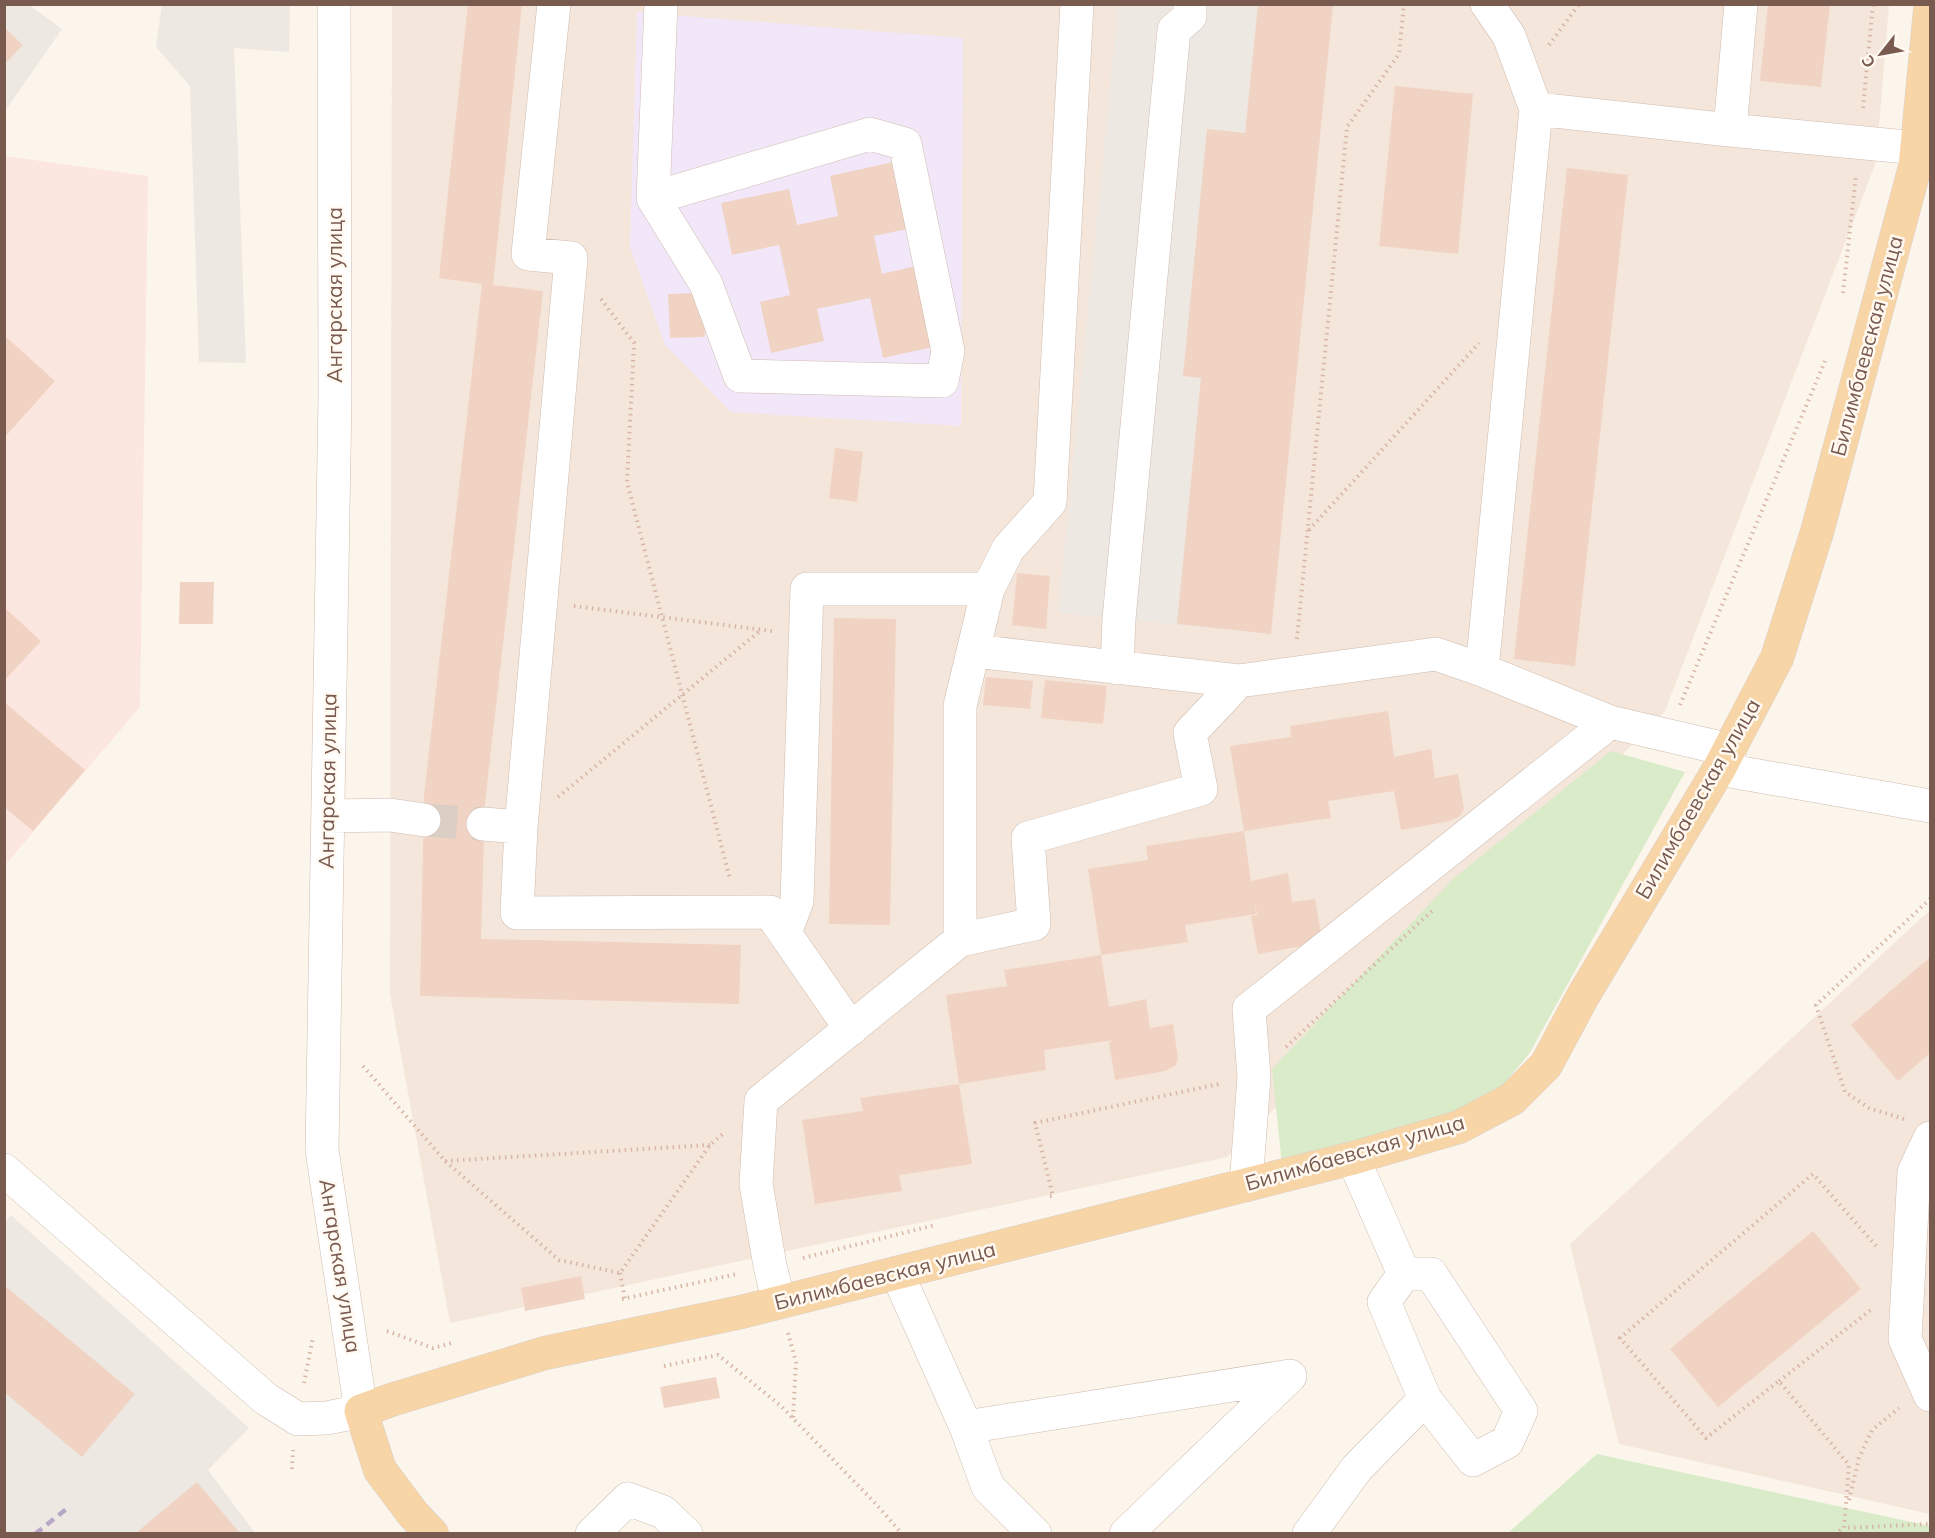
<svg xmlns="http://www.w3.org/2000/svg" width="1935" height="1538" font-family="Mulish,sans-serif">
<rect width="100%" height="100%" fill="#fcf5eb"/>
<!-- residential -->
<path fill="#f4e6da" d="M392 5H1889L1876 162 1665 711 1227 1157 450 1323 390 994Z
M1930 910V1514L1619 1444 1570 1244Z"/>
<!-- commercial -->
<path fill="#fce6e0" d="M5 156 148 176 140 707 5 865Z"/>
<!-- industrial -->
<path fill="#eee8e3" d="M5 5H29L62 29 5 111Z
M162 5H290L289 52 234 48 246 363 199 362 190 86 156 47Z
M1118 5H1333L1271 634 1058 613Z
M11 1215 249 1428 208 1470 255 1533H5L4 1223Z"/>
<!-- education -->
<path fill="#f2e7f9" d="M637 12 963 38 961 426 731 412 665 345 630 247Z"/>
<!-- green -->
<path fill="#d9ebc9" d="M1611 751 1685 772 1529 1054 1503 1085 1466 1113 1282 1165 1272 1069 1454 878Z
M1597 1454 1930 1526V1533H1508Z"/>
<!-- building -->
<path fill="#f1d3c3" d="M468 4H522L493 285 543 291 485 803 481 939 741 945 739 1004 420 996 424 796 482 284 439 278Z
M1768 4H1830L1821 87 1760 81Z
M1258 5H1333L1271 634 1177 624 1201 378 1183 376 1207 129 1245 133Z
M4 27 23 45 4 65Z
M1395 86 1473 94 1458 254 1379 246Z
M893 162 907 229 874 236 882 274 915 266 933 347 883 358 870 298 817 309 824 341 771 353 760 302 790 295 779 245 732 255 721 203 789 189 797 225 838 216 830 176Z
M1567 168 1628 175 1575 666 1514 659Z
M703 293 705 337 670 338 668 294Z
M4 335 55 381 4 438Z
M835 448 863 452 857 502 829 498Z
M1017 573 1050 576 1046 629 1012 625Z
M180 582H214L213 624H179Z
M4 607 41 641 4 681Z
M834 618 896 619 890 925 829 924Z
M986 677 1033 681 1030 709 983 705Z
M1045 680 1107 686 1103 724 1041 718Z
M4 702 85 770 33 831 4 807Z
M1388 711 1394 757 1431 749 1435 778 1458 774 1464 809 1460 816 1450 821 1401 830 1394 791 1328 801 1331 818 1244 831 1251 881 1288 873 1292 902 1315 899 1321 933 1308 945 1258 954 1251 916 1257 915 1255 902 1256 914 1185 925 1188 942 1101 955 1088 869 1148 860 1146 846 1244 831 1230 746 1291 737 1290 726Z
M1101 955 1109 1007 1146 999 1150 1028 1173 1024 1178 1059 1175 1066 1165 1071 1115 1080 1109 1042 1114 1040 1044 1050 1046 1070 959 1084 946 995 1007 986 1004 970Z
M1930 957V1053L1898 1081 1851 1025Z
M959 1084 972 1164 899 1175 902 1191 815 1204 802 1120 863 1111 860 1098Z
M1813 1231 1861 1289 1718 1407 1670 1349Z
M581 1276 585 1299 525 1311 521 1288Z
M4 1285 135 1394 82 1457 4 1392Z
M716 1377 720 1398 664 1408 660 1387Z
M197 1482 240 1533H136Z"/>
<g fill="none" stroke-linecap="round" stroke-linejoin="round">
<!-- minor-tunnel -->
<path stroke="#dbcec4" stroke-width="33" stroke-dasharray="33 16" stroke-linecap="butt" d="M424 820 483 824"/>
<!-- minor casing -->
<g stroke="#cfbcb0" stroke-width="34">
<path id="minor" d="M1487 4 1509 36 1536 109
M1730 130 1917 148
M653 198 706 284 740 376 942 381 948 351 905 144 870 134 653 198 661 4
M974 651 1239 681 1436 654 1482 670 1610 722 1730 750
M1117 668 1119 619 1174 30 1190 16V4
M1482 670 1536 109 1730 130 1741 4
M1719 769 1930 806
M328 816 390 815 424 820
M483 824 521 827 571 258 528 254 554 4
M521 827 517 913 770 912 851 1029
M785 933 797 901 807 589H988
M960 940 1034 924 1028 838 1201 789 1190 733 1239 681
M1930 1138 1914 1172 1905 1339 1930 1395
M1353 1158 1404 1274H1431L1521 1411 1507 1442 1473 1460 1425 1399 1384 1302 1404 1274
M4 1170 266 1399 298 1419 327 1418 361 1411 322 1150 335 397 334 4
M1246 1185 1254 1077 1249 1009 1610 722
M897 1273 966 1427 988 1487 1035 1534
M779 1302 770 1266 756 1184 761 1101 960 940V706L988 589 1008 549 1050 502 1077 4
M966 1427 1290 1376 1126 1534
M592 1534 628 1499 663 1512 686 1534
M1309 1534 1357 1468 1425 1399"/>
</g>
<!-- major casing -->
<g stroke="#d9d1cd" stroke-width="34">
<path id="major" d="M432 1534 413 1514 380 1470 361 1411 391 1400 545 1353 741 1312 1353 1158 1459 1127 1512 1099 1546 1065 1583 996 1719 769 1777 658 1817 532 1915 167 1930 10"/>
</g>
<!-- path -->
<path stroke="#d7b6a6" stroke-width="4" stroke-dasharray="1.5 4.5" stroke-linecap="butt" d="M1549 45 1579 4
M1863 108 1873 4
M1843 293 1856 175
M601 299 634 343 627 482 730 879
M1309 530 1479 343
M574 606 772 631
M1297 639 1347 127 1399 54 1404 4
M1680 705 1825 361
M558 797 761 630
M1286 1047 1434 909
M363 1066 445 1161 559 1260 620 1273 710 1145 724 1133
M1904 1119 1869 1108 1845 1092 1816 1005 1930 899
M445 1161 710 1145
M1050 1196H1053L1035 1123 1219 1084
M1876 1246 1813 1174 1620 1338 1706 1438 1779 1381 1849 1465 1844 1528 1930 1524
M803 1258 935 1225
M620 1273 625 1299
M622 1299 737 1274
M387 1331 433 1348 452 1343
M788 1333 796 1362 793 1418
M664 1366 718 1355 781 1406 877 1505 902 1534
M1779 1381 1872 1309
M304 1383 313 1337
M292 1469 293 1450
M1849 1500 1859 1458 1872 1430 1899 1408
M1834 1534 1844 1528"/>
<!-- minor -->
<use href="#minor" stroke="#fff" stroke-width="33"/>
<!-- major -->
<use href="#major" stroke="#f8d5a6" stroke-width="33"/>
<!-- rail -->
<path stroke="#b7a8c7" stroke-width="4.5" stroke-dasharray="9 6" stroke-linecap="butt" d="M35 1534 69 1507"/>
</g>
<g text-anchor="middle" stroke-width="5" stroke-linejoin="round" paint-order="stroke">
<!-- street labels -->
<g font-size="21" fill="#785a4e" stroke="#fff9f2">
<text transform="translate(335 295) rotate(-90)" y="7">Ангарская улица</text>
<text transform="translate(1867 346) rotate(-75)" y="7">Билимбаевская улица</text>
<text transform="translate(328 781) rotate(-89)" y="7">Ангарская улица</text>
<text transform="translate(1698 799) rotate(-60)" y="7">Билимбаевская улица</text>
<text transform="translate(1355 1153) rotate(-16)" y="7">Билимбаевская улица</text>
<text transform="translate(340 1266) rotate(81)" y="7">Ангарская улица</text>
<text transform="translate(885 1276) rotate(-14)" y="7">Билимбаевская улица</text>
</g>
</g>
<!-- border -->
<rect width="1935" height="1538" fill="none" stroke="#785a4e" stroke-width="12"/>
<!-- north arrow -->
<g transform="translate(1881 54) rotate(239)" stroke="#fff9f2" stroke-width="4.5" paint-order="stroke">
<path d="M0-4.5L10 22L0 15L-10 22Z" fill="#785a4e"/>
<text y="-9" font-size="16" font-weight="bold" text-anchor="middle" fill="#785a4e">С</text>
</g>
</svg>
